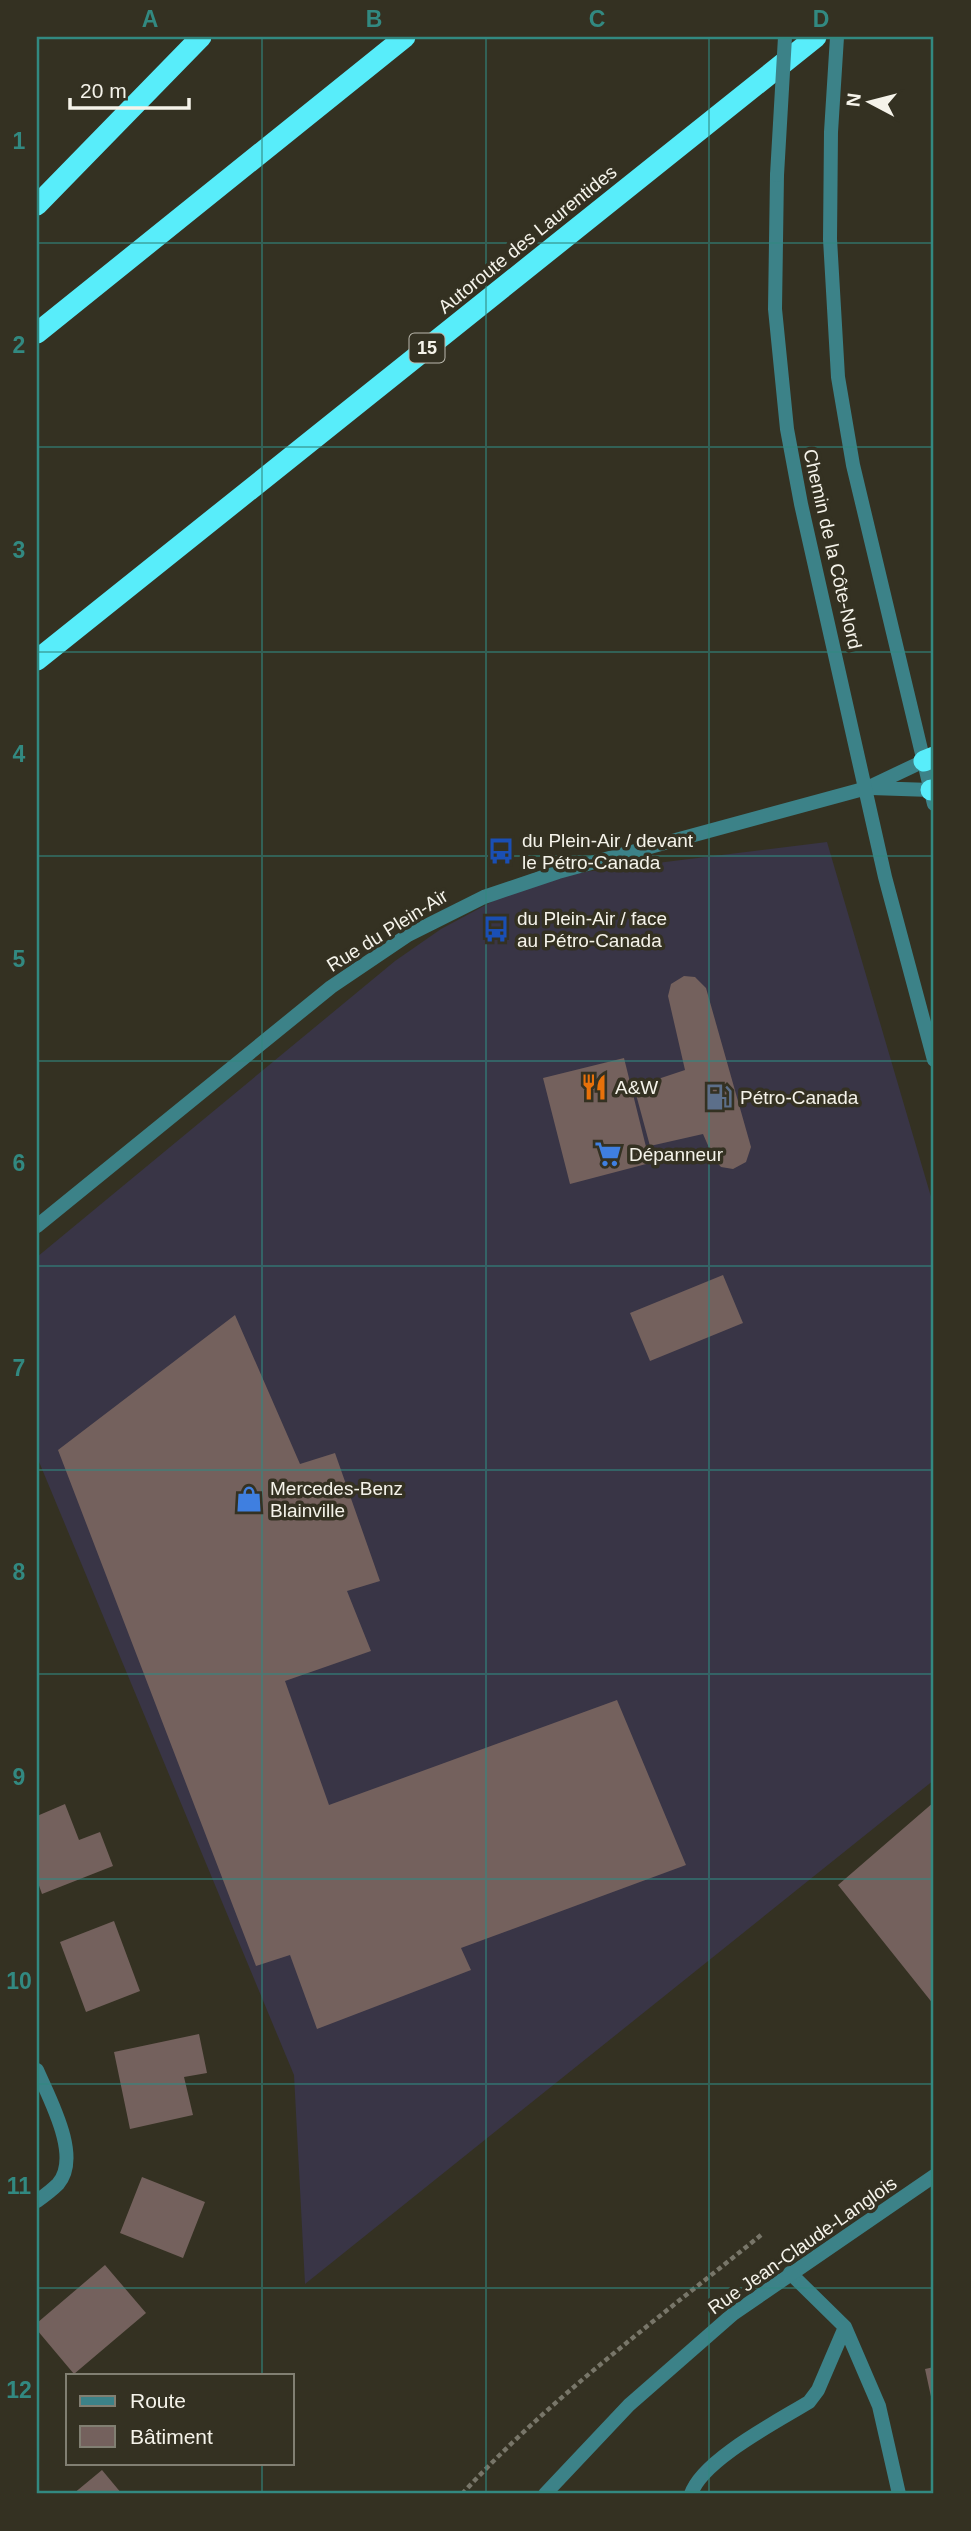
<svg xmlns="http://www.w3.org/2000/svg" width="971" height="2531" font-family="Arial,sans-serif">
<rect width="100%" height="100%" fill="#343122"/>
<!-- commercial -->
<path fill="#393546" d="M827 842 934 1207V1780L305 2284 294 2075 37 1457V1257L395 961 441 929 536 878Z"/>
<!-- building -->
<path fill="#74615d" d="M684 976 695 977 706 988 751 1147 746 1162 733 1169 721 1167 714 1159 703 1134 650 1146 634 1087 685 1070 668 996 671 984Z
M624 1058 650 1163 570 1184 543 1078Z
M723 1275 743 1323 650 1361 630 1313Z
M235 1315 300 1464 335 1453 380 1581 347 1591 371 1651 285 1681 329 1805 617 1700 686 1865 461 1948 471 1970 317 2029 290 1955 256 1966 58 1450Z
M934 1802V2005L838 1885Z
M65 1804 79 1840 100 1832 113 1866 42 1894 37 1880V1816Z
M114 1921 140 1991 86 2012 60 1942Z
M199 2034 207 2073 184 2077 193 2115 130 2129 114 2052Z
M142 2177 205 2202 183 2258 120 2233Z
M105 2265 146 2313 74 2374 37 2330V2323Z
M934 2367V2406H933L925 2369Z
M102 2470 122 2494H73Z"/>
<g fill="none" stroke-linecap="round" stroke-linejoin="round">
<!-- path -->
<path stroke="#787669" stroke-width="4.5" stroke-dasharray="5 3.5" stroke-linecap="butt" d="M462 2494C551 2397 659 2318 761 2235"/>
<!-- service -->
<path stroke="#3c8288" stroke-width="14" d="M790 2273 845 2327 879 2406 899 2494
M691 2494C702 2460 778 2421 809 2402L818 2390 845 2327"/>
<!-- minor -->
<path stroke="#3c8288" stroke-width="14" d="M871 788 931 790
M37 1226 331 987 408 935 484 897 558 872 867 788 924 761
M37 2070C49 2098 82 2157 58 2184 52 2190 44 2196 37 2201
M545 2494 629 2405 733 2314 934 2176"/>
<!-- tertiary -->
<path stroke="#3c8288" stroke-width="14" d="M837 37 831 132 830 239 838 377 853 465 934 804
M777 175 775 309 787 429 801 504 885 877 934 1060"/>
<!-- motorway -->
<path stroke="#58edfa" stroke-width="21" d="M37 205 201 37
M37 333 405 37
M37 660 816 37
M924 761 934 757
M931 790H934"/>
<!-- tertiary-bridge -->
<path stroke="#3c8288" stroke-width="14" d="M777 175 785 37"/>
</g>
<!-- grid -->
<path fill="none" stroke="#328981" stroke-width="2" stroke-opacity="0.55" d="M262 37V2375M486 37V2494M709 37V2494M37 243H934M37 447H934M37 652H934M37 856H934M37 1061H934M37 1266H934M37 1470H934M37 1674H934M37 1879H934M37 2084H934M37 2288H934M262 2463V2494"/>
<!-- icons -->
<defs>
<g id="bus-bare" transform="scale(2.1)"><path d="M-5-6H5V4H4V6H2V4H-2V6H-4V4H-5ZM-3.5-4V0h7V-4ZM-3.5 1.2v1.5H-2V1.2ZM2 1.2v1.5H3.5V1.2Z" fill="#1a4fb4" stroke="#343122" stroke-width="2.5" paint-order="stroke"/></g>
<g id="restaurant-bare" transform="scale(2.1)"><path d="M-5-6h1v4h1v-4h1v4h1v-4h1v5L-1.5 .5V6h-2V.5L-5-1ZM5-6V6H3V1.5H1.5Q1.5-4 5-6Z" fill="#e8710a" stroke="#343122" stroke-width="2.5" paint-order="stroke"/></g>
<g id="fuel-bare" transform="scale(2.1)"><path d="M-5.5-6h7V0h2V4h1.3V-2.5L3-4.5l.8-.8L6-3V5H2.5V1h-1V6h-7ZM-4.2-4.7v3.2H.2V-4.7Z" fill="#5c6f8a" stroke="#343122" stroke-width="2.5" paint-order="stroke"/></g>
<g id="supermarket-bare" transform="scale(2.1)"><path d="M-6-5.5h2.5l.6 2H6L4.5 2H-2.5L-4.4-4H-6ZM-1.5 3.2a1.3 1.3 0 1 0 .1 0ZM3 3.2a1.3 1.3 0 1 0 .1 0Z" fill="#3f7fe0" stroke="#343122" stroke-width="2.5" paint-order="stroke"/></g>
<g id="shop-bare" transform="scale(2.1)"><path d="M-5-2.5h2.3a2.7 3.5 0 0 1 5.4 0H5L5.5 6h-11ZM-1.5-2.5h3a1.5 2.3 0 0 0-3 0Z" fill="#3f7fe0" stroke="#343122" stroke-width="2.5" paint-order="stroke"/></g>
</defs>
<g fill-rule="evenodd">
<use href="#bus-bare" x="501" y="851"/>
<use href="#bus-bare" x="496" y="929"/>
<use href="#restaurant-bare" x="594" y="1087"/>
<use href="#fuel-bare" x="719" y="1097"/>
<use href="#supermarket-bare" x="608" y="1154"/>
<use href="#shop-bare" x="249" y="1499"/>
</g>
<g text-anchor="middle" stroke-width="7" stroke-linejoin="round" paint-order="stroke">
<!-- shield labels -->
<rect fill="#343122" stroke="#bbb9ae" stroke-width="2" x="409.5" y="333.5" width="35" height="29" rx="5"/>
<g font-size="18" font-weight="bold" fill="#f5f3ea">
<text x="427" y="354">15</text>
</g>
<!-- street labels -->
<g font-size="19" fill="#f5f3ea" stroke="#343122">
<text transform="translate(527 239) rotate(-39)" y="7">Autoroute des Laurentides</text>
<text transform="translate(833 549) rotate(77)" y="7">Chemin de la Côte-Nord</text>
<text transform="translate(387 930) rotate(-32)" y="7">Rue du Plein-Air</text>
<text transform="translate(802 2245) rotate(-35)" y="7">Rue Jean-Claude-Langlois</text>
</g>
<!-- poi labels -->
<g font-size="19" fill="#f5f3ea" stroke="#343122" text-anchor="start">
<text x="522" y="847">du Plein-Air / devant<tspan x="522" dy="22">le Pétro-Canada</tspan></text>
<text x="517" y="925">du Plein-Air / face<tspan x="517" dy="22">au Pétro-Canada</tspan></text>
<text x="615" y="1094">A&amp;W</text>
<text x="740" y="1104">Pétro-Canada</text>
<text x="629" y="1161">Dépanneur</text>
<text x="270" y="1495">Mercedes-Benz<tspan x="270" dy="22">Blainville</tspan></text>
</g>
</g>
<!-- border -->
<rect width="971" height="2531" fill="none" stroke="#343122" stroke-width="77"/>
<!-- legend -->
<rect x="66" y="2374" width="228" height="91" fill="#343122" stroke="#817f72" stroke-width="2"/>
<rect x="80" y="2396" width="35" height="10" fill="#3c8288" stroke="#817f72" stroke-width="2"/>
<text x="130" y="2408" font-size="21" fill="#f5f3ea">Route</text>
<rect x="80" y="2426" width="35" height="21" fill="#74615d" stroke="#817f72" stroke-width="2"/>
<text x="130" y="2444" font-size="21" fill="#f5f3ea">Bâtiment</text>
<!-- north arrow -->
<g transform="translate(870 102) rotate(277)" stroke="#343122" stroke-width="5" paint-order="stroke">
<path d="M0-5L12 26L0 18L-12 26Z" fill="#f5f3ea"/>
<text y="-10" font-size="19" font-weight="bold" text-anchor="middle" fill="#f5f3ea">N</text>
</g>
<!-- scale -->
<path d="M70 98v10h119v-10" fill="none" stroke="#f5f3ea" stroke-width="3.5"/>
<text x="80" y="98" font-size="21" fill="#f5f3ea" stroke="#343122" stroke-width="5" paint-order="stroke">20 m</text>
<rect x="38" y="38" width="894" height="2454" fill="none" stroke="#328981" stroke-width="2.5"/>
<g font-size="23" text-anchor="middle" font-weight="bold" fill="#328981">
<text x="150" y="27">A</text>
<text x="374" y="27">B</text>
<text x="597" y="27">C</text>
<text x="821" y="27">D</text>
<text x="19" y="149">1</text>
<text x="19" y="353">2</text>
<text x="19" y="558">3</text>
<text x="19" y="762">4</text>
<text x="19" y="967">5</text>
<text x="19" y="1171">6</text>
<text x="19" y="1376">7</text>
<text x="19" y="1580">8</text>
<text x="19" y="1785">9</text>
<text x="19" y="1989">10</text>
<text x="19" y="2194">11</text>
<text x="19" y="2398">12</text>
</g>
</svg>
